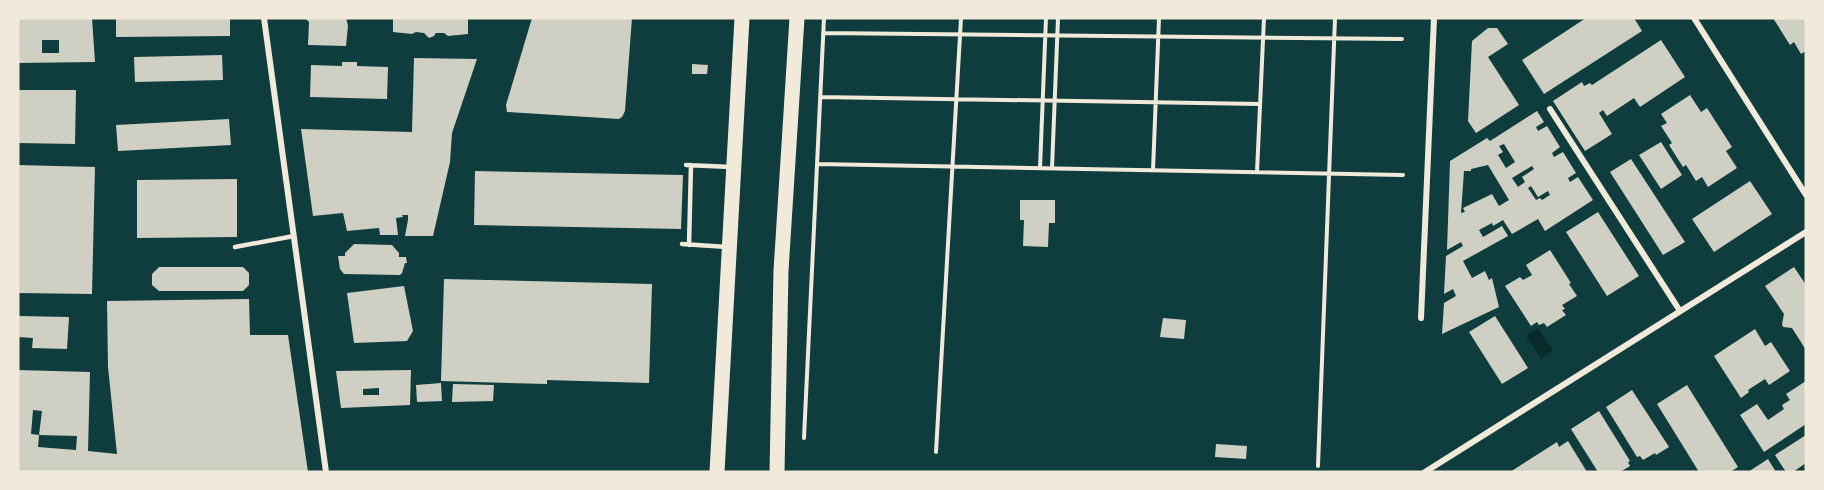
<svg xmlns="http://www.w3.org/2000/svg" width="1824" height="490" font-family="'Space Grotesk',sans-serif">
<rect width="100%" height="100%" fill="#0f3d3e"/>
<!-- water -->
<path fill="#0a2a2b" d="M1538 328 1553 350 1541 359 1526 336Z"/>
<!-- building -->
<path fill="#cfcfc3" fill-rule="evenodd" d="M18 18H92L95 62 18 63ZM42 40H59V53H42Z
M116 18H230V36L116 37Z
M305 18H346L348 26 346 46 308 45 309 22Z
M393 18H468V34L448 36 444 33H436L434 36 429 38 424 33 416 32 412 34 393 32Z
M532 18H632L625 111 622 117 619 119 507 112 506 105Z
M1586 18H1634L1642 31 1544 94 1522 60Z
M1773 18H1806V51L1801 54 1794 42 1790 45Z
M1488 28H1497L1508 44 1488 57 1519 105 1476 133 1468 121 1472 41Z
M1661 40 1685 77 1640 107 1634 98 1607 116 1603 110 1599 113 1612 134 1585 151 1553 101 1582 82 1584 86 1590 83 1592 85Z
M222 55 223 80 135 82 134 57Z
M414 58 477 59 452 133 450 162 433 236H405L408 220V215H402L403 217 396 218 398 235H380L379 228 347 231 343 213 313 216 301 129 412 132Z
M342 62H357V66L388 67 387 99 310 97 311 65 342 66Z
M692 64 708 65 707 74H692Z
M18 90H76L75 144 18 143Z
M1690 95 1701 112 1707 108 1732 147 1726 151 1737 168 1708 187 1702 177 1696 181 1686 165 1683 167 1669 145 1672 143 1661 126 1667 123 1661 114Z
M1537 111 1544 122 1536 127 1538 131 1547 126 1560 147 1552 153 1554 157 1563 152 1576 173 1568 178 1570 182 1578 177 1593 200 1545 231 1538 219 1512 234 1503 220 1493 226 1492 223 1479 230 1483 237 1502 226 1508 236 1463 261 1472 278 1485 271 1489 280 1492 278 1499 307 1442 334 1444 303 1456 296 1453 289 1444 294 1446 256 1463 246 1461 242 1447 250 1450 161 1487 138 1490 141ZM1504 144 1515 162 1506 168 1498 155 1503 152 1499 146ZM1488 165 1509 200 1499 206 1492 194 1463 208 1465 212 1461 213 1464 171H1471V169ZM1532 166 1534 169 1522 177 1525 182 1518 187 1512 178ZM1531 186 1538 197 1548 191 1550 195 1542 200 1540 198 1536 200 1528 188Z
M229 119 231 145 118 151 116 125Z
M1661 142 1682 175 1661 189 1639 155Z
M1631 159 1685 242 1663 255 1610 172Z
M18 165 95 167 92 294 18 293Z
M475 171 683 175 681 229 474 225Z
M237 179V237L137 238V180Z
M1750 181 1772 214 1714 252 1692 219Z
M1020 200H1055V223H1049L1048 247 1023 246 1024 220H1020Z
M1598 212 1639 276 1607 296 1566 232Z
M354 244 392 245 399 253V257H406L407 263H405L402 273 400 275 344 274 340 269 338 256H345V253Z
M1550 250 1571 283 1569 284 1577 296 1562 305 1565 309 1562 310 1566 315 1547 327 1544 323 1539 325 1537 322 1531 326 1505 286 1520 277 1523 280 1532 275 1526 265Z
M159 267H243L249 273V285L243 291H159L152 285V274Z
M1794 267 1806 285V350L1792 328 1783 327 1782 324 1784 314 1765 286Z
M444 279 652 284 649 383 547 380V384L441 381Z
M404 286 413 331 407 341 354 343 347 293Z
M249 299 250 335H288L308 472H18V370L90 372 88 451 117 454 108 367 107 301ZM33 410 42 411 39 435 77 436 76 450 38 447 39 435 31 434Z
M18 316 69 317 67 349 32 348 33 338 18 337Z
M1495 316 1528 368 1502 384 1469 332Z
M1163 318 1186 320 1184 339 1160 337Z
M1755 329 1765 346 1771 342 1790 371 1769 385 1765 379 1748 390 1749 392 1741 398 1714 356Z
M411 370 410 405 341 408 336 371ZM379 388V395H363V389Z
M1806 381V424L1764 452 1740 415 1757 404 1768 420 1784 409 1782 405 1790 400 1786 394Z
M441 383 442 401 417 402 416 385Z
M453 384 494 385 493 401 452 402Z
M1687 385 1738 467 1730 472H1699L1657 404Z
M1632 390 1669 447 1656 455 1655 453 1643 460 1640 456 1637 457 1606 407Z
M1599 411 1630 461 1628 462 1630 466 1620 472H1598L1571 429Z
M1806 435V463L1793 472H1786L1775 455Z
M1568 441 1587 472H1510L1557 442 1559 447Z
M1216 444 1247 446 1246 459 1215 457Z
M1768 459 1776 472H1748Z"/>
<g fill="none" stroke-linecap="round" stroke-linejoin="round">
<!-- path -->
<path stroke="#f1e9da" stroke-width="4" d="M823 33 1402 39
M820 97 1260 104
M817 164 1403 175
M1040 168 1046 18
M1052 168 1058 18
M1153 170 1159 18
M1257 172 1264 18
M804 438 824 18
M936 452 961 18
M1318 466 1335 18"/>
<!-- service -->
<path stroke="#f1e9da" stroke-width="4.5" d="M686 165 731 167
M682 244 727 247
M689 245 691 165
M235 247 294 236"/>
<!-- minor -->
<path stroke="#f1e9da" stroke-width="6" d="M264 18 326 472
M1694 18 1806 195
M1550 109 1680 311
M1421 318 1434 18
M1425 472 1806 232"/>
<!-- primary -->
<path stroke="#f1e9da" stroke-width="15" d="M717 472 742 18
M777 472 781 271 797 18"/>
</g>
<!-- border -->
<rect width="1824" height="490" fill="none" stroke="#f1e9da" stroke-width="39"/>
</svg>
